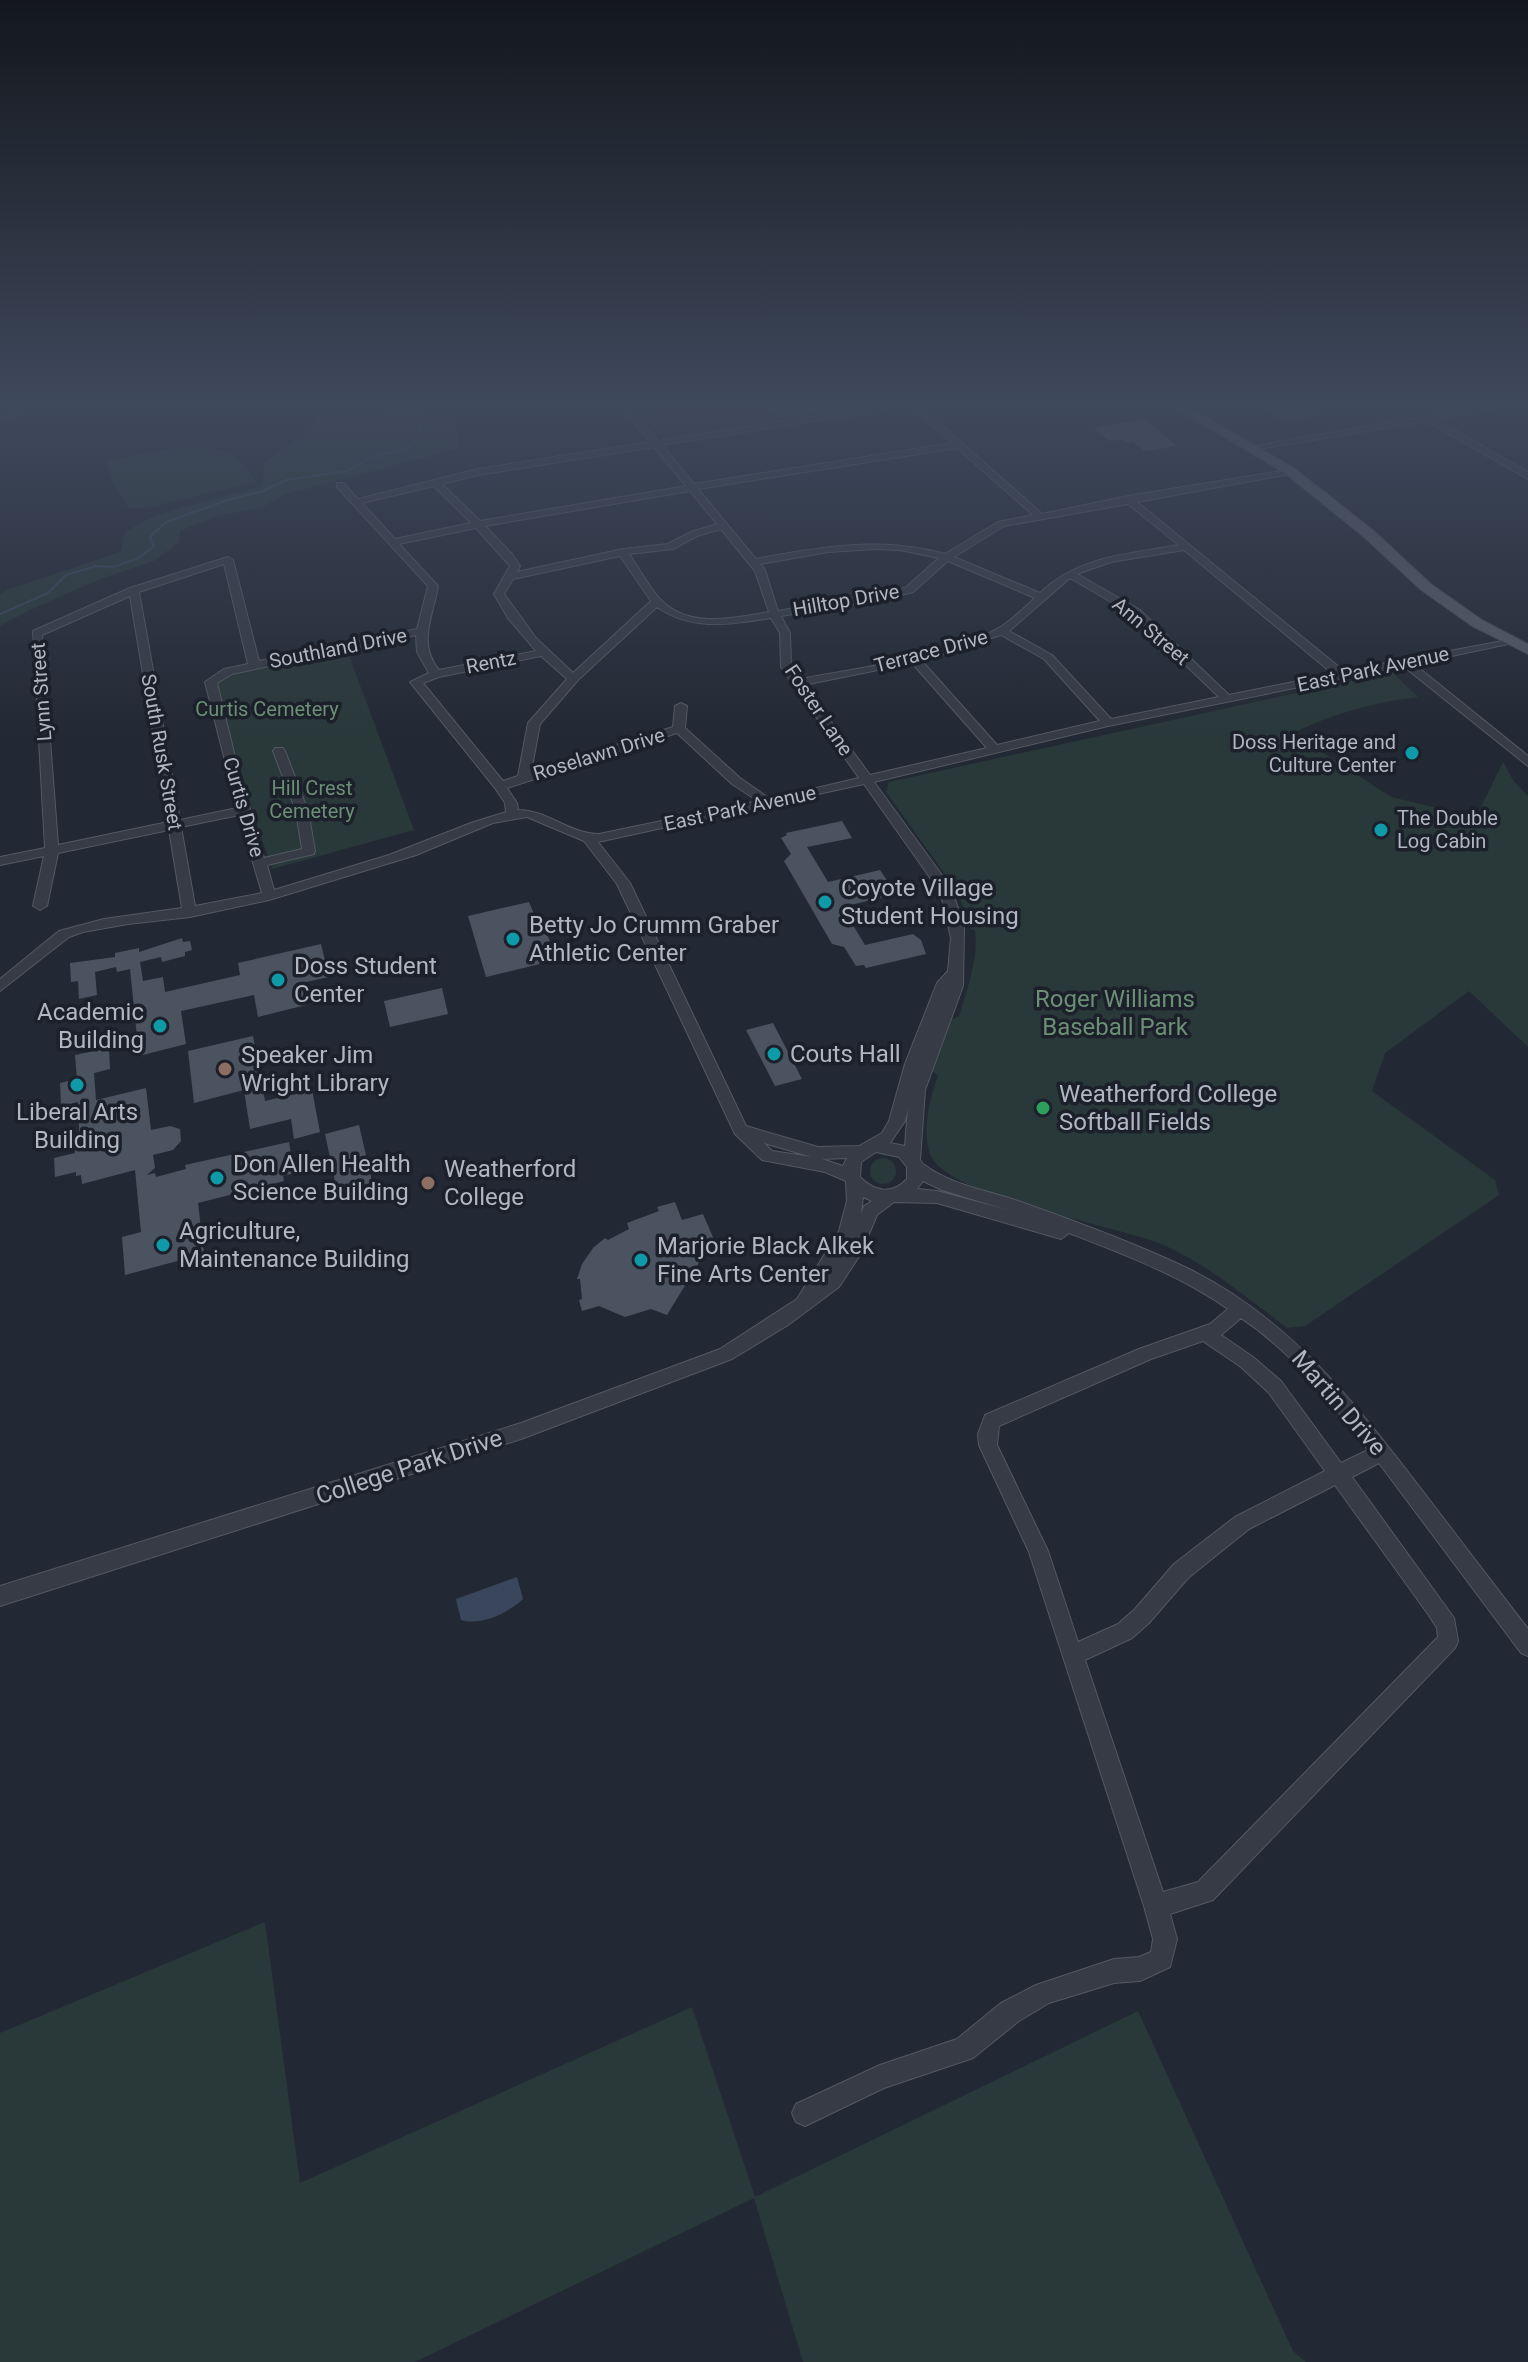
<svg xmlns="http://www.w3.org/2000/svg" width="1528" height="2362" font-family="Roboto,sans-serif">
<rect width="100%" height="100%" fill="#232934"/>
<!-- medical -->
<path fill="#32303a" d="M634 404H884L663 439Z"/>
<!-- green -->
<path fill="#293839" d="M323 404H452L460 448 285 494 263 507 217 516 180 531 179 542 154 561 98 580 32 609 0 626V595L7 590 120 552 125 532 156 515 262 486 265 462 314 425Z
M197 447C231 451 238 454 256 482L142 509 128 507 112 480 106 461 166 449Z
M347 650 414 830 272 869 235 761 216 682 237 671Z
M1392 672 1418 697C1375 702 1332 714 1293 733L1391 797 1476 817 1503 762 1513 780 1528 796V1047L1469 991 1385 1053 1372 1091 1495 1180 1499 1195 1305 1326 1287 1328C1249 1299 1209 1266 1166 1246 1122 1226 946 1198 930 1154 922 1131 929 1098 938 1076L933 1071 952 1019 959 1016C967 988 979 959 975 930L971 929 957 891 886 792 889 782Z
M870 1171a13 13 0 1 1 26 0a13 13 0 1 1-26 0Z
M265 1922 300 2183 692 2007 755 2197 1138 2011 1293 2351 1306 2362H803L754 2198 415 2362H0V2033Z"/>
<!-- water -->
<path fill="#3a465b" d="M517 1577 523 1599C508 1613 482 1626 461 1620L456 1599Z"/>
<g fill="none" stroke-linecap="round" stroke-linejoin="round">
<!-- stream -->
<path stroke="#3a465b" stroke-width="2" d="M0 614 48 593 66 575 96 566 113 567 139 558 154 546 150 537 166 522 228 500 263 491 286 480 347 471 367 459 413 446 421 428 419 416 389 407 393 404"/>
</g>
<!-- building -->
<path fill="#4b5360" d="M764 404H832V410L778 418Z
M1259 404H1306L1324 415 1282 419Z
M1145 419 1177 446 1145 451 1133 442 1128 443 1122 439 1109 441 1093 428Z
M842 821 852 838 807 847 828 882 880 870 896 894 842 907 865 945 913 934 921 940 926 954 866 968 864 965 856 966 844 947 832 944 784 861 791 854 781 838 787 835 786 833Z
M529 902 542 933 546 932 556 956 542 959 544 963 486 977 468 916Z
M182 938 183 942 190 941 192 950 185 952V956L162 962 161 957 140 962 143 981 163 977 165 992 240 975 238 963 321 944 329 977 301 983 306 1005 258 1017 254 995 181 1011 186 1044 139 1056 130 969 117 972 116 967 95 972 97 995 79 999 78 981 71 982 70 963 115 957V953L139 948V952Z
M442 988 448 1014 390 1027 384 1001Z
M773 1023 802 1079 775 1086 746 1030Z
M253 1036 265 1101 312 1090 320 1132 294 1139 291 1119 250 1129 244 1090 194 1103 188 1051Z
M109 1048 110 1069 94 1073 96 1100 146 1088 151 1130 170 1126 180 1129 181 1141 173 1150 153 1155 155 1168 147 1175 155 1173 156 1177 186 1169 185 1165 289 1142 294 1173 283 1176 284 1181 198 1203 204 1254 125 1275 122 1237 141 1232 135 1170 82 1184 81 1175 76 1176V1172L55 1177 54 1158 75 1153V1149L80 1148 78 1102 61 1106 60 1083 77 1079 75 1055Z
M359 1125 374 1190 339 1200 325 1134Z
M675 1202 682 1220 703 1214 719 1251 703 1256 667 1315 651 1309 625 1317 599 1306 582 1311 579 1300 582 1299 580 1279H577L582 1264 593 1248 605 1238 608 1240 629 1229 627 1223 659 1211 657 1207Z"/>
<g fill="none" stroke-linecap="round" stroke-linejoin="round">
<!-- minor casing -->
<g stroke="#535963" stroke-width="2">
<path id="minor" d="M33 404H45L0 422V416Z
M619 404H627L658 441 892 404H918L1042 514 1128 496 1293 469V473L1290 474 1137 502 1344 671 1513 639V643L1414 664 1528 756V766L1403 666 1108 726 874 782 944 878 956 902 964 928 963 986 925 1090 920 1160 923 1164C951 1185 986 1190 1018 1201 1075 1221 1132 1242 1187 1268 1286 1316 1352 1399 1418 1485 1455 1533 1491 1581 1528 1629V1656L1521 1653 1379 1463 1352 1477 1454 1618 1458 1641 1455 1648 1213 1900 1170 1914 1177 1939 1170 1967 1140 1981 1114 1983 1049 2003 1019 2021 973 2058 884 2088 805 2126 796 2122 792 2113 796 2104 880 2065 957 2039 1001 2003 1036 1985 1114 1959 1139 1957 1151 1952 1153 1939 1144 1906 1029 1552 979 1445 978 1434 985 1415 1139 1349 1210 1324 1228 1309C1180 1275 1123 1254 1069 1233L1061 1239 937 1203 894 1202 877 1215 860 1255 839 1287 788 1325 732 1359 521 1439 0 1606V1586L521 1423 720 1349 797 1299 839 1231 847 1201 846 1181 825 1172 762 1160 735 1134 617 884 584 841 527 817 493 823 416 855 269 900 190 917 128 924 83 932 69 937 0 991V979L59 931 104 919 182 908 169 830 58 853 47 906 40 910 33 906 44 856 0 865V857L45 848 33 631 130 588 228 557 233 560 259 661 417 629 428 586 337 487V483H343L358 499 478 469 650 442ZM910 406 952 443 694 484 662 445ZM654 447 686 486 480 521 442 484 478 475ZM957 448 1033 515 998 522 945 554C881 536 820 547 756 559L698 489ZM434 486 471 523 395 539 362 503ZM690 491 717 524 691 532 668 544 623 549 517 572 520 566 512 554 485 526ZM1128 504 1179 545C1129 554 1078 556 1040 593L954 557 1004 526ZM476 528 510 566 494 594 508 618 536 651 439 670C417 643 433 617 438 586L399 544ZM721 529 755 571 769 612C734 618 689 629 661 600 649 588 640 569 629 554L673 549 697 536ZM876 549 900 550 939 558 905 588 778 611 765 570 760 564 828 552ZM1184 550 1333 674 1229 695 1140 610 1077 574 1111 562ZM620 556 651 601 573 673 536 638 504 594 513 579ZM948 561 1035 598C1024 608 1014 618 1002 626 950 658 861 667 800 679L791 667 790 633 781 616 887 599 913 592ZM224 564 248 664 224 669 205 682 237 808 180 820 139 592ZM1070 578 1132 614 1219 697 1111 719 1052 655 1009 631ZM130 596 168 822 58 845 42 635ZM657 607C693 632 731 624 771 618L780 633 781 667 859 778 770 799 740 778 685 728 687 706 681 703 675 706 673 727 531 772 540 724 578 680ZM416 635 417 652 429 673 410 682 495 788 505 803 506 812 471 823 389 855 274 890 267 865 314 854 315 851 308 811 285 751 283 748H275L273 751 296 811 302 849 264 858 236 761 217 683 232 674ZM1001 635 1044 659 1100 721 997 745 922 661ZM541 656 567 679 528 723 518 776 503 781 423 683 439 677ZM912 663 987 748 870 775 804 685ZM677 733 732 784 758 801 599 834C569 834 548 810 518 810L517 803 507 788ZM864 784 931 879 943 902 951 938 948 971 937 983 905 1064 889 1121 882 1133 859 1146 818 1147 746 1126 630 883 598 842ZM239 815 262 893 195 906 181 827ZM908 1108 905 1146 890 1143 905 1121ZM764 1143 812 1157 772 1151ZM876 1152 899 1157 907 1167V1179C892 1195 875 1192 860 1177L861 1162ZM847 1158 843 1166 822 1159ZM923 1181 942 1190 1008 1210 937 1191 917 1189ZM863 1197 872 1201 864 1206 861 1214ZM1241 1318C1292 1352 1332 1402 1368 1450L1341 1463 1281 1381 1253 1357 1221 1335ZM1203 1341 1241 1367 1269 1393 1325 1471 1235 1517 1174 1564 1135 1609 1118 1624 1078 1642 1048 1551 997 1445 999 1426 1151 1359ZM1335 1485 1428 1614 1437 1628 1438 1637 1198 1882 1163 1892 1085 1660 1132 1638 1149 1623 1188 1578 1249 1529Z
M1496 404H1515L1435 419 1528 472V479L1426 421 1253 450 1249 447Z"/>
</g>
<!-- major casing -->
<g stroke="#3f444f" stroke-width="2">
<path id="major" d="M1169 404H1183L1294 468 1374 531 1431 584 1482 620 1528 644V654L1472 626 1421 590 1364 537 1286 474Z"/>
</g>
<!-- minor -->
<use href="#minor" fill="#363b45" fill-rule="evenodd"/>
<!-- major -->
<use href="#major" fill="#545a65" fill-rule="evenodd"/>
</g>
<!-- sky -->
<linearGradient id="sky" x2="0" y2="1"><stop stop-color="#13171d"/><stop offset="0.55" stop-color="#3f495c"/><stop offset="1" stop-color="#3f495c" stop-opacity="0"/></linearGradient>
<rect width="1528" height="735" fill="url(#sky)"/>
<!-- markers -->
<g fill="#0f9aa8" stroke="#1b202a" stroke-width="3">
<circle cx="1412" cy="753" r="8"/>
<circle cx="1381" cy="830" r="8"/>
<circle cx="825" cy="902" r="8"/>
<circle cx="513" cy="939" r="8"/>
<circle cx="278" cy="980" r="8"/>
<circle cx="160" cy="1026" r="8"/>
<circle cx="774" cy="1054" r="8"/>
<circle cx="77" cy="1085" r="8"/>
<circle cx="217" cy="1178" r="8"/>
<circle cx="163" cy="1245" r="8"/>
<circle cx="641" cy="1260" r="8"/>
</g>
<g fill="#8d6e63" stroke="#1b202a" stroke-width="3">
<circle cx="225" cy="1069" r="8"/>
<circle cx="428" cy="1183" r="8"/>
</g>
<circle fill="#2e9e5b" stroke="#1b202a" stroke-width="3" cx="1043" cy="1108" r="8"/>
<g text-anchor="middle" stroke-width="7" stroke-linejoin="round" paint-order="stroke">
<!-- far-street labels -->
<g font-size="20" fill="#b0b6c2" stroke="#1b202a">
<text transform="translate(846 600) rotate(-10)" y="7">Hilltop Drive</text>
<text transform="translate(1151 631) rotate(40)" y="7">Ann Street</text>
<text transform="translate(338 648) rotate(-11)" y="7">Southland Drive</text>
<text transform="translate(931 651) rotate(-15)" y="7">Terrace Drive</text>
<text transform="translate(491 662) rotate(-11)" y="7">Rentz</text>
<text transform="translate(1373 669) rotate(-12)" y="7">East Park Avenue</text>
<text transform="translate(41 692) rotate(-94)" y="7">Lynn Street</text>
<text transform="translate(819 710) rotate(56)" y="7">Foster Lane</text>
<text transform="translate(162 752) rotate(80)" y="7">South Rusk Street</text>
<text transform="translate(599 754) rotate(-17)" y="7">Roselawn Drive</text>
<text transform="translate(244 807) rotate(74)" y="7">Curtis Drive</text>
<text transform="translate(740 808) rotate(-12)" y="7">East Park Avenue</text>
</g>
<!-- far-park labels -->
<g font-size="20" fill="#6b8f75" stroke="#1b202a">
<text x="267" y="716">Curtis Cemetery</text>
<text x="312" y="795">Hill Crest<tspan x="312" dy="23">Cemetery</tspan></text>
</g>
<!-- far-poi labels -->
<g font-size="20" fill="#b0b6c2" stroke="#1b202a" text-anchor="end">
<text x="1396" y="749">Doss Heritage and<tspan x="1396" dy="23">Culture Center</tspan></text>
<text x="1397" y="825" text-anchor="start">The Double<tspan x="1397" dy="23">Log Cabin</tspan></text>
</g>
<!-- poi labels -->
<g font-size="24" fill="#b0b6c2" stroke="#1b202a" text-anchor="start">
<text x="841" y="896">Coyote Village<tspan x="841" dy="28">Student Housing</tspan></text>
<text x="529" y="933">Betty Jo Crumm Graber<tspan x="529" dy="28">Athletic Center</tspan></text>
<text x="294" y="974">Doss Student<tspan x="294" dy="28">Center</tspan></text>
<text x="144" y="1020" text-anchor="end">Academic<tspan x="144" dy="28">Building</tspan></text>
<text x="790" y="1062">Couts Hall</text>
<text x="241" y="1063">Speaker Jim<tspan x="241" dy="28">Wright Library</tspan></text>
<text x="1059" y="1102">Weatherford College<tspan x="1059" dy="28">Softball Fields</tspan></text>
<text x="77" y="1120" text-anchor="middle">Liberal Arts<tspan x="77" dy="28">Building</tspan></text>
<text x="233" y="1172">Don Allen Health<tspan x="233" dy="28">Science Building</tspan></text>
<text x="444" y="1177">Weatherford<tspan x="444" dy="28">College</tspan></text>
<text x="179" y="1239">Agriculture,<tspan x="179" dy="28">Maintenance Building</tspan></text>
<text x="657" y="1254">Marjorie Black Alkek<tspan x="657" dy="28">Fine Arts Center</tspan></text>
</g>
<!-- park labels -->
<g font-size="24" fill="#6b8f75" stroke="#1b202a">
<text x="1115" y="1007">Roger Williams<tspan x="1115" dy="28">Baseball Park</tspan></text>
</g>
<!-- street labels -->
<g font-size="24" fill="#b0b6c2" stroke="#1b202a">
<text transform="translate(1339 1403) rotate(49)" y="8">Martin Drive</text>
<text transform="translate(409 1467) rotate(-18)" y="8">College Park Drive</text>
</g>
</g>
</svg>
